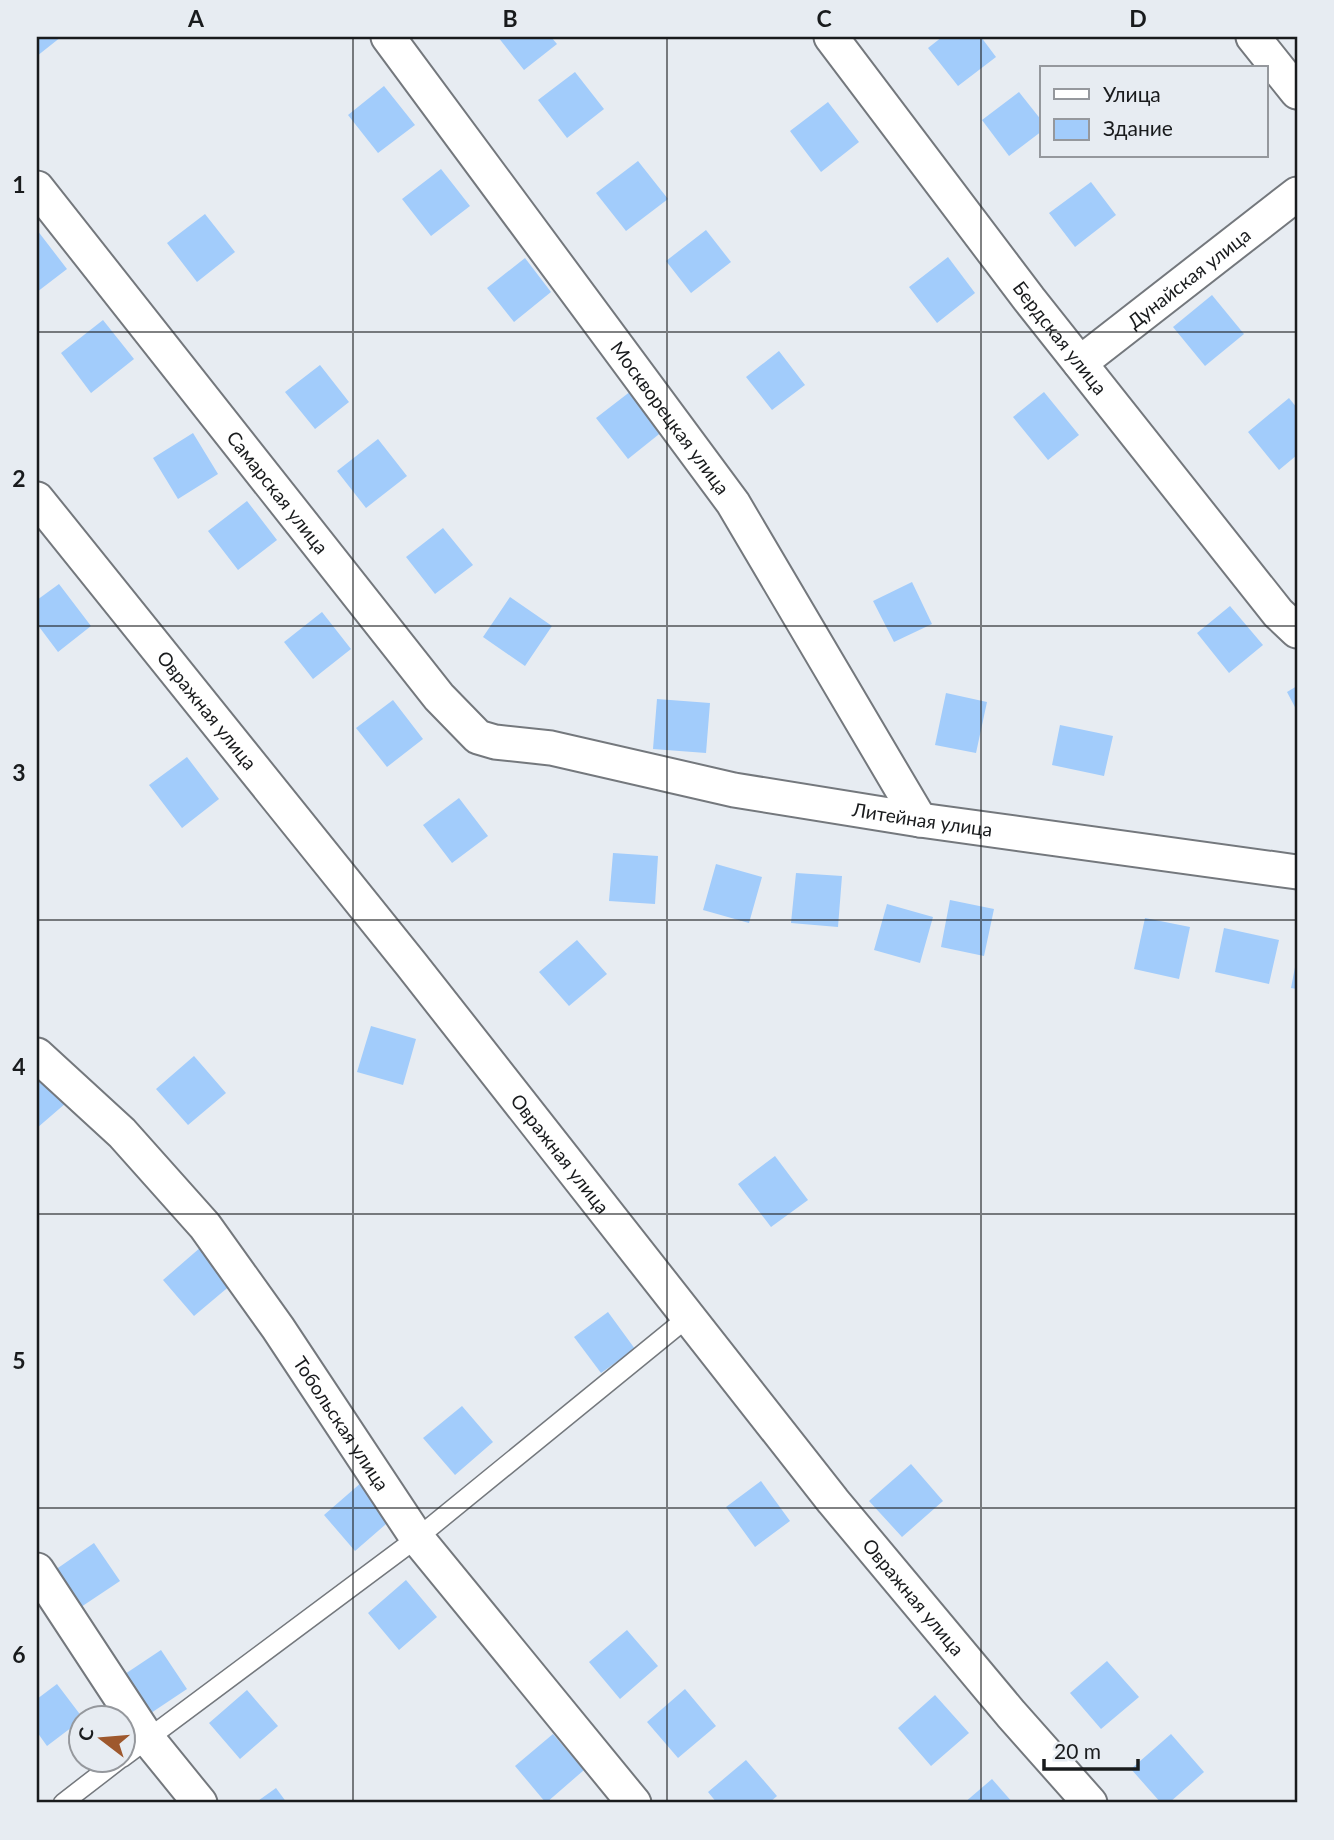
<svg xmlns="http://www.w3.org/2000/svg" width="1334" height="1840" font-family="Lato,sans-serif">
<rect width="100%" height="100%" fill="#e7ecf2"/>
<!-- building -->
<path fill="#a2ccfb" d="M37 37H61L37 56Z
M498 37H551L557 44 524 70Z
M942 37H981L996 57 958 86 928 48Z
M575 72 604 109 567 138 538 100Z
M384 86 415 125 378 153 348 115Z
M1019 92 1042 121V131L1009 156 982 120Z
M828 102 859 142 821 172 790 131Z
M638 161 668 199 626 231 596 193Z
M441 169 470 206 431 236 402 199Z
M1091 182 1116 215 1075 247 1049 213Z
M205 214 235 252 197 282 167 243Z
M37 230 67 269 37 292Z
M706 230 731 262 691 293 666 261Z
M948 257 975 293 937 323 909 287Z
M525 258 551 292 514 322 487 288Z
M1212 295 1244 334 1205 366 1173 327Z
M103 320 134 359 91 393 61 353Z
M779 351 805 385 772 410 746 377Z
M320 365 349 402 315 429 285 392Z
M631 391 663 431 628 459 596 418Z
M1044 392 1079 435 1048 460 1013 417Z
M1289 398 1297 408V455L1279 470 1248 432Z
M193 433 218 474 178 499 153 458Z
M378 439 407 476 366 508 337 471Z
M247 501 277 540 238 570 208 531Z
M443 528 473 565 435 594 406 557Z
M912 582 932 624 894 642 873 601Z
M59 584 91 626 58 652 37 624V600Z
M510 597 552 626 525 666 483 637Z
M1230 606 1263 645 1229 673 1197 633Z
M322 612 351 649 313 679 284 642Z
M1297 686V711L1287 692Z
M946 693 987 702 976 753 935 745Z
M657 699 710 703 706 753 653 749Z
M393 700 423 739 387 767 356 728Z
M1060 725 1113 736 1104 776 1052 765Z
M187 757 219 799 182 828 149 785Z
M459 798 488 836 452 863 423 825Z
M613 853 658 856 655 904 609 901Z
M716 864 762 877 749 923 703 910Z
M796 873 842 876 838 927 791 923Z
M950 900 994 909 984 956 941 947Z
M887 904 933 917 920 963 874 950Z
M1145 918 1190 927 1179 979 1134 969Z
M1224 928 1279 940 1269 984 1215 972Z
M577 940 607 974 569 1006 539 972Z
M1296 962H1297V989L1291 988Z
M371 1026 416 1039 403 1085 357 1072Z
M194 1056 226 1093 188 1125 156 1089Z
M37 1069 66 1103 37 1128Z
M775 1156 808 1200 771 1227 738 1184Z
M201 1247 232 1284 194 1316 163 1280Z
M608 1312 635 1349 601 1373 574 1337Z
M462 1406 493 1442 455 1475 423 1438Z
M911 1464 943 1501 902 1537 869 1501Z
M761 1481 790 1521 755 1547 726 1507Z
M362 1482 393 1518 355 1551 324 1515Z
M94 1543 120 1581 81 1607 55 1570Z
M406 1580 437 1617 399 1650 368 1613Z
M627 1630 658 1666 620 1699 589 1662Z
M161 1650 187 1689 148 1715 122 1676Z
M1107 1661 1139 1697 1101 1729 1070 1693Z
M57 1684 82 1717 80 1721 47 1746 37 1732V1699Z
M685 1689 716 1726 678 1758 647 1722Z
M247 1690 278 1726 240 1759 209 1723Z
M935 1695 969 1733 931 1766 898 1728Z
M553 1734 584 1770 546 1803 515 1766Z
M1171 1734 1204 1772 1169 1803H1161L1131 1769Z
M746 1760 777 1796 769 1803H717L708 1792Z
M992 1779 1013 1803H964Z
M276 1788 287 1803H255Z"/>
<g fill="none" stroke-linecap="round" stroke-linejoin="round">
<!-- service casing -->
<g stroke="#74787d" stroke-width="21">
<path id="service" d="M122 1758 417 1538 687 1318
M63 1803 120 1759"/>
</g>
<!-- minor casing -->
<g stroke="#74787d" stroke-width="37">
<g id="minor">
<path id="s1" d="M388 37 733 503 920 820"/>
<path id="s2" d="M831 37 1029 299 1278 613 1297 631"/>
<path d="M1253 37 1297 92"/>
<path id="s3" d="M37 188 439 697 478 737 495 742 551 748 734 790 920 820 1297 872"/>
<path id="s4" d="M1080 363 1297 194"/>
<path id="s5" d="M37 499 411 964 833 1501 1011 1714 1090 1803"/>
<path id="s6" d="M37 1055 122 1133 205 1226 278 1328 417 1538 634 1803"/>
<path d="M37 1570 148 1739 200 1803"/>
</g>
</g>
<!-- service -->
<use href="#service" stroke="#fff" stroke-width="18"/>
<!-- minor -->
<use href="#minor" stroke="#fff" stroke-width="33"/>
</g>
<!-- grid -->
<path fill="none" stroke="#191b1d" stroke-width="2" stroke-opacity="0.55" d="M353 37V1803M667 37V1803M981 37V1803M37 332H1297M37 626H1297M37 920H1297M37 1214H1297M37 1508H1297"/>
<g text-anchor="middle" stroke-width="5" stroke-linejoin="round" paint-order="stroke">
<!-- street labels -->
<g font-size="19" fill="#191b1d" stroke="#e7ecf2">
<text dy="7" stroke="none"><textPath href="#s4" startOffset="138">Дунайская улица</textPath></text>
<text dy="7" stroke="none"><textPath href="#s2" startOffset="378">Бердская улица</textPath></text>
<text dy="7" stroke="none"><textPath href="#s1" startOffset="474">Москворецкая улица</textPath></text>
<text dy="7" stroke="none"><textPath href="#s3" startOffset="388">Самарская улица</textPath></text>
<text dy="7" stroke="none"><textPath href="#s5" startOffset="271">Овражная улица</textPath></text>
<text dy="7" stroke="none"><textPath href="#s3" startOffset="1157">Литейная улица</textPath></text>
<text dy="7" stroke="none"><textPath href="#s5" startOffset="838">Овражная улица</textPath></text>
<text dy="7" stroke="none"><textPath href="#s6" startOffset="480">Тобольская улица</textPath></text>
<text dy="7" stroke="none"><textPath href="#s5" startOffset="1405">Овражная улица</textPath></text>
</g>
</g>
<!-- border -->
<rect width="1334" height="1840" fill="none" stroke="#e7ecf2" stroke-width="77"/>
<!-- legend -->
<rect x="1040" y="66" width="228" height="91" fill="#e7ecf2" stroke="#95989d" stroke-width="2"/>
<rect x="1054" y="89" width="35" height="10" fill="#ffffff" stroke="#95989d" stroke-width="2"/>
<text x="1103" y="102" font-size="21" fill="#191b1d">Улица</text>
<rect x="1054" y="119" width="35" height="21" fill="#a2ccfb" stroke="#95989d" stroke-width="2"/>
<text x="1103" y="136" font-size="21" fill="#191b1d">Здание</text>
<!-- north arrow -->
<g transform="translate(102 1739) rotate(286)"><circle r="33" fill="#e7ecf2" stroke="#95989d" stroke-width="2"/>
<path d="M0-5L12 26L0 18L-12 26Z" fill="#9e582d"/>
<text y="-10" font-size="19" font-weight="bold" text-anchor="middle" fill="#191b1d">С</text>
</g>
<!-- scale -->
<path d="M1044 1759v10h94v-10" fill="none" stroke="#191b1d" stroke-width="3.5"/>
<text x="1054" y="1759" font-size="21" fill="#191b1d" stroke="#e7ecf2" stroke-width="5" paint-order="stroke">20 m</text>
<rect x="38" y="38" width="1258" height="1763" fill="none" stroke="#191b1d" stroke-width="2.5"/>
<g font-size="23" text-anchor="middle" font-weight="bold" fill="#191b1d">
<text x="196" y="27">A</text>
<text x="510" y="27">B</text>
<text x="824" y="27">C</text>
<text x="1138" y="27">D</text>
<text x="19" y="193">1</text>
<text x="19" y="487">2</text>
<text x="19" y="781">3</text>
<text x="19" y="1075">4</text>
<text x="19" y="1369">5</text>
<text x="19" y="1663">6</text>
</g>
</svg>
